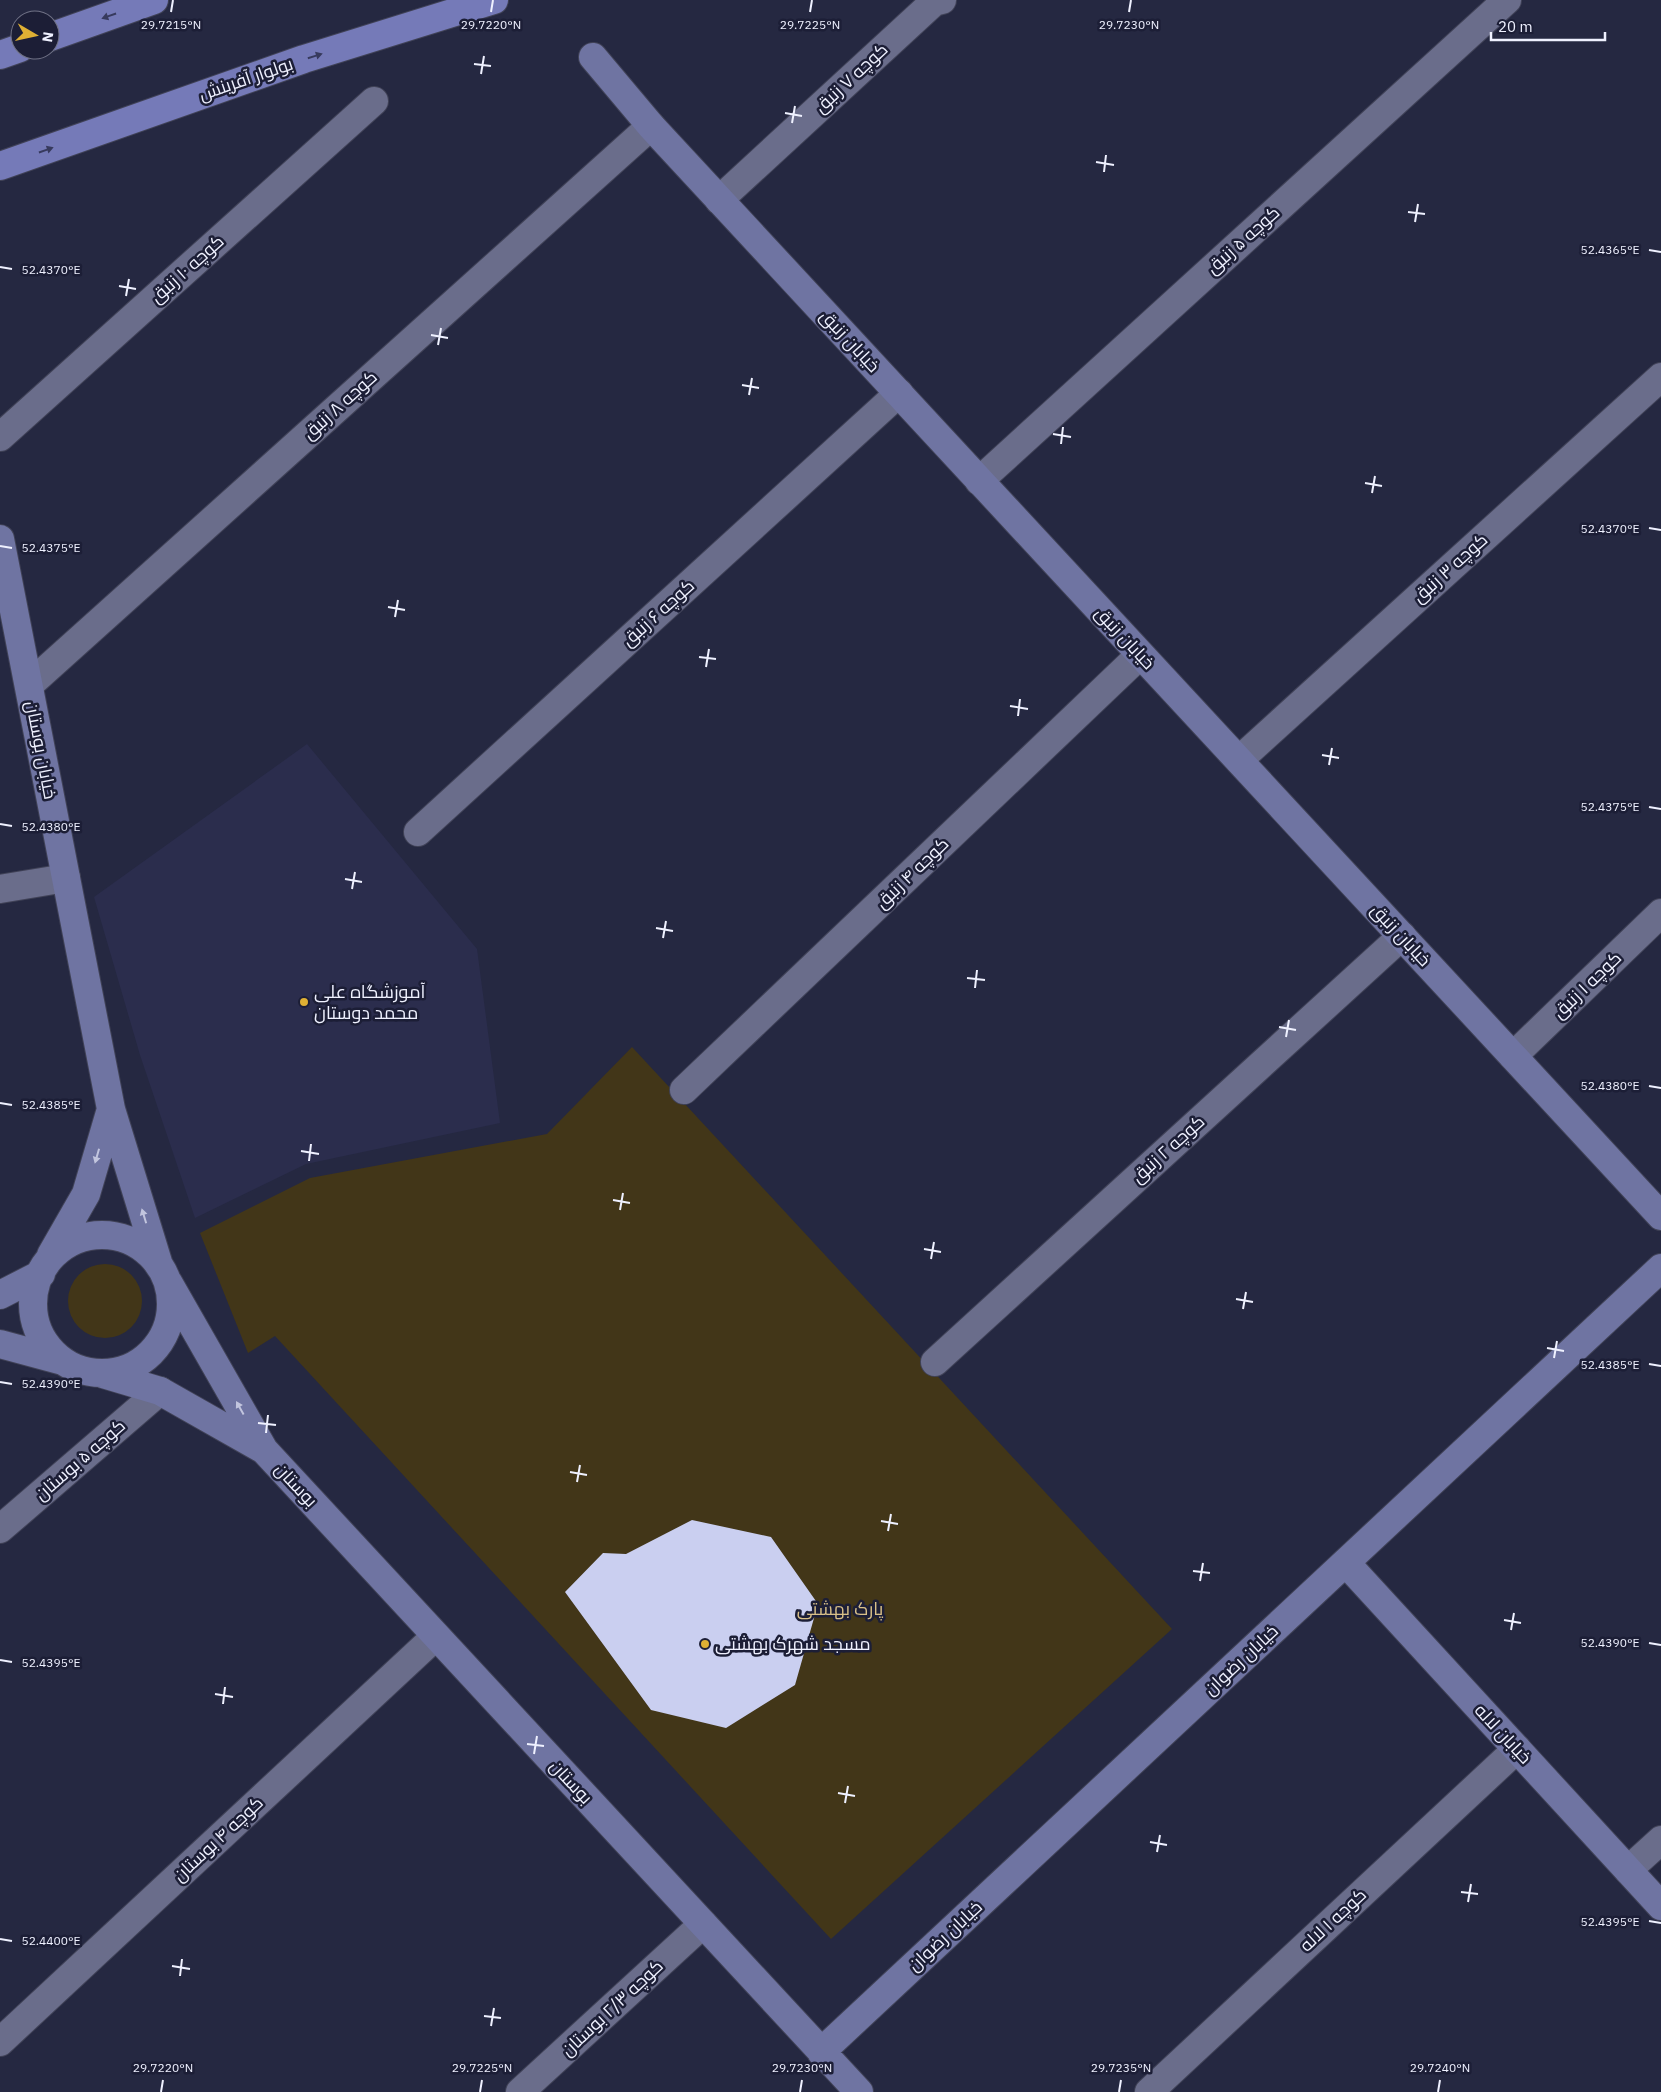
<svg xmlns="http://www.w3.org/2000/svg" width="1661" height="2092" font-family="'IBM Plex Sans',Cairo,sans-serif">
<rect width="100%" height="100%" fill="#252841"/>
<!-- built -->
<path fill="#2b2d4d" d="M307 744 477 949 500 1123 306 1164 195 1218 140 1055 94 897Z"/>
<!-- green -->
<path fill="#423618" d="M632 1047 1172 1629 831 1939 275 1336 248 1353 200 1233 310 1178 547 1134Z
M68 1301a37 37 0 1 1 74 0a37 37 0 1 1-74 0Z"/>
<!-- building -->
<path fill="#cacff0" d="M692 1520 771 1537 818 1604 795 1685 726 1728 651 1710 565 1592 603 1553 626 1554Z"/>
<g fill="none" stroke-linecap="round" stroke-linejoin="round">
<!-- street casing -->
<g stroke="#404257" stroke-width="30">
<path id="street" d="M719 200 934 2 942 0
M0 437 374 101
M979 481 1507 0
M29 685 651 126
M1239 760 1661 377
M418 832 899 393
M0 889 66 878
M1513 1056 1661 913
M684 1090 1140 655
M935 1362 1402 936
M0 1529 160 1391
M1628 1870 1661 1840
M0 2042 436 1636
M520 2092 703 1924
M1149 2092 1517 1749"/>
</g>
<!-- secondary casing -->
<g stroke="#404257" stroke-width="30">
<path id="secondary" d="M593 57 651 126 1661 1216
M0 539 111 1109 158 1262
M33 1304a69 69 0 1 1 138 0a69 69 0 1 1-138 0Z
M51 1255 86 1194 111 1109
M168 1282 264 1450 859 2092
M0 1295 41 1274
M0 1344 63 1361
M103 1374 160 1391 264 1450
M1346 1563 1661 1906
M821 2052 1661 1268"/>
</g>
<!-- primary casing -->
<g stroke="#404257" stroke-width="30">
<path id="primary" d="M50 37 154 0
M0 55 20 48
M0 166 304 59 494 0"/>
</g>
<!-- street -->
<use href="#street" stroke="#6a6d8b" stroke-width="28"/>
<!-- secondary -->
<use href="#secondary" stroke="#6f74a2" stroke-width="28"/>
<!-- primary -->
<use href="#primary" stroke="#757ab8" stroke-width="28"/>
</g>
<!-- one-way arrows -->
<defs><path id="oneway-solid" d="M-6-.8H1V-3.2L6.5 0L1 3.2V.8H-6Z" transform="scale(1.25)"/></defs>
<g fill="#373a5d">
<use href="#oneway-solid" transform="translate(109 16) rotate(161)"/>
<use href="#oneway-solid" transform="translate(315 56) rotate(-17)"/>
<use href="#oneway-solid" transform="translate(46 150) rotate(-19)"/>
</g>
<g fill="#c2c5de">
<use href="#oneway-solid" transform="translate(97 1156) rotate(106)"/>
<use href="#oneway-solid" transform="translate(144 1216) rotate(-107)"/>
<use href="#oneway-solid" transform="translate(240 1408) rotate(-119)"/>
</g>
<!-- ticks -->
<path fill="none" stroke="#eff1ff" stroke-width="2" d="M171 12 173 0M491 12 493 0M810 12 812 0M1129 12 1131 0M474 64 491 66M481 74 484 56M785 113 802 116M792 123 795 106M1096 162 1114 165M1104 172 1106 155M1408 212 1425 214M1415 222 1418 204M1649 250 1661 252M0 267 12 269M119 286 136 289M126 296 129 279M431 335 448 338M438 345 441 328M742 385 759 388M749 395 752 378M1053 434 1071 437M1061 444 1063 427M1365 483 1382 486M1372 493 1375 476M1649 528 1661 530M0 546 12 548M388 607 405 610M395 617 398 600M699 657 716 659M706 667 709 649M1010 706 1028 709M1018 716 1020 699M1322 755 1339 758M1329 765 1332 748M1649 807 1661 809M0 824 12 826M345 879 362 882M352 889 355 872M656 928 673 931M663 938 666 921M967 978 985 980M975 988 977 970M1279 1027 1296 1030M1286 1037 1289 1020M1649 1086 1661 1088M0 1103 12 1105M301 1151 319 1154M309 1161 311 1144M613 1200 630 1203M620 1210 623 1193M924 1249 941 1252M931 1259 934 1242M1236 1299 1253 1302M1243 1309 1246 1292M1547 1348 1564 1351M1554 1358 1557 1341M1649 1364 1661 1366M0 1382 12 1384M258 1423 276 1425M266 1433 268 1415M570 1472 587 1475M577 1482 580 1465M881 1521 898 1524M888 1531 891 1514M1193 1571 1210 1573M1200 1581 1203 1563M1504 1620 1521 1623M1511 1630 1514 1613M1649 1643 1661 1645M0 1660 12 1662M215 1694 233 1697M223 1704 225 1687M527 1744 544 1746M534 1754 537 1736M838 1793 855 1796M845 1803 848 1786M1150 1842 1167 1845M1157 1852 1160 1835M1461 1892 1478 1894M1468 1902 1471 1884M1649 1921 1661 1923M0 1939 12 1941M172 1966 190 1969M180 1976 182 1959M484 2016 501 2018M491 2026 494 2008M161 2092 163 2080M480 2092 482 2080M800 2092 802 2080M1119 2092 1121 2080M1438 2092 1440 2080"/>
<!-- markers -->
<g fill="#dfb034" stroke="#1c1e36" stroke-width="2">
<circle cx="304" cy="1002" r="5"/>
<circle cx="705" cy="1644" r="5"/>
</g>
<g text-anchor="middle" stroke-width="5" stroke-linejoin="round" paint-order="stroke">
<!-- street labels -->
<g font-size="18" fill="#eff1ff" stroke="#1c1e36">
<text transform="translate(851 78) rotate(-43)" y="6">کوچه ۷ زنبق</text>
<text transform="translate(246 79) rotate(-19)" y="6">بولوار آفرینش</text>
<text transform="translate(1243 240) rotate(-42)" y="6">کوچه ۵ زنبق</text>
<text transform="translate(187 269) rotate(-42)" y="6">کوچه ۱۰ زنبق</text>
<text transform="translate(850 341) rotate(47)" y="6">خیابان زنبق</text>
<text transform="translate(340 405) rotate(-42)" y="6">کوچه ۸ زنبق</text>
<text transform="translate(1450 568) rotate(-42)" y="6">کوچه ۳ زنبق</text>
<text transform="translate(658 613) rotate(-42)" y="6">کوچه ۶ زنبق</text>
<text transform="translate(1125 638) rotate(47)" y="6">خیابان زنبق</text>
<text transform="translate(41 750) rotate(79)" y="6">خیابان بوستان</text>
<text transform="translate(912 873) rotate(-44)" y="6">کوچه ۴ زنبق</text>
<text transform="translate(1401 935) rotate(47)" y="6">خیابان زنبق</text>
<text transform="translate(1587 985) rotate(-44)" y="6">کوچه ۱ زنبق</text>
<text transform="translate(1168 1149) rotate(-42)" y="6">کوچه ۲ زنبق</text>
<text transform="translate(80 1460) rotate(-41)" y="6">کوچه ۵ بوستان</text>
<text transform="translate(296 1485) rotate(47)" y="6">بوستان</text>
<text transform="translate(1241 1660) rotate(-43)" y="6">خیابان رضوان</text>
<text transform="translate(1503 1734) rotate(47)" y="6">خیابان لاله</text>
<text transform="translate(571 1782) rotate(47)" y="6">بوستان</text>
<text transform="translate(218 1839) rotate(-43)" y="6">کوچه ۴ بوستان</text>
<text transform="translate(1333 1920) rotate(-43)" y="6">کوچه ۱ لاله</text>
<text transform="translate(945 1936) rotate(-43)" y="6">خیابان رضوان</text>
<text transform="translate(612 2008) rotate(-43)" y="6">کوچه ۲/۳ بوستان</text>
</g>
<!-- poi labels -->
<g font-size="18" fill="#eff1ff" stroke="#1c1e36" text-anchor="start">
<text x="314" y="998">آموزشگاه علی<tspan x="314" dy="21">محمد دوستان</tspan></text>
<text x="715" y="1650">مسجد شهرک بهشتی</text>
</g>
<!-- park labels -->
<g font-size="18" fill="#d9c088" stroke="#1c1e36">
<text x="840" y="1615">پارک بهشتی</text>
</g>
</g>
<g font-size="12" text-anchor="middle" fill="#eff1ff" stroke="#1c1e36" stroke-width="5" stroke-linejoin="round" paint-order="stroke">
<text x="171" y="29">29.7215°N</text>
<text x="491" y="29">29.7220°N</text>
<text x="810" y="29">29.7225°N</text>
<text x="1129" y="29">29.7230°N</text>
<text x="1610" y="254">52.4365°E</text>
<text x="51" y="274">52.4370°E</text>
<text x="1610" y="533">52.4370°E</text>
<text x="51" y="552">52.4375°E</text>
<text x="1610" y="811">52.4375°E</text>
<text x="51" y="831">52.4380°E</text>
<text x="1610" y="1090">52.4380°E</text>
<text x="51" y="1109">52.4385°E</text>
<text x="1610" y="1369">52.4385°E</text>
<text x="51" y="1388">52.4390°E</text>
<text x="1610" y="1647">52.4390°E</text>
<text x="51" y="1667">52.4395°E</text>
<text x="1610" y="1926">52.4395°E</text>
<text x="51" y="1945">52.4400°E</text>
<text x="163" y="2072">29.7220°N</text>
<text x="482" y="2072">29.7225°N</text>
<text x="802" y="2072">29.7230°N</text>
<text x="1121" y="2072">29.7235°N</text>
<text x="1440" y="2072">29.7240°N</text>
</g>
<!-- north arrow -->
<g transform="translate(35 35) rotate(99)"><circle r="24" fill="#1c1e36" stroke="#707286"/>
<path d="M0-4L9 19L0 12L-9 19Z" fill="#dfb034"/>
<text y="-8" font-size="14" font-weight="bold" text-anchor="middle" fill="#eff1ff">N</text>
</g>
<!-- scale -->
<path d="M1491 32v8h114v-8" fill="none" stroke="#eff1ff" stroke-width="2.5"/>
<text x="1498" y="32" font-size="15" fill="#eff1ff" stroke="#1c1e36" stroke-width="4" paint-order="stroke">20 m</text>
</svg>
